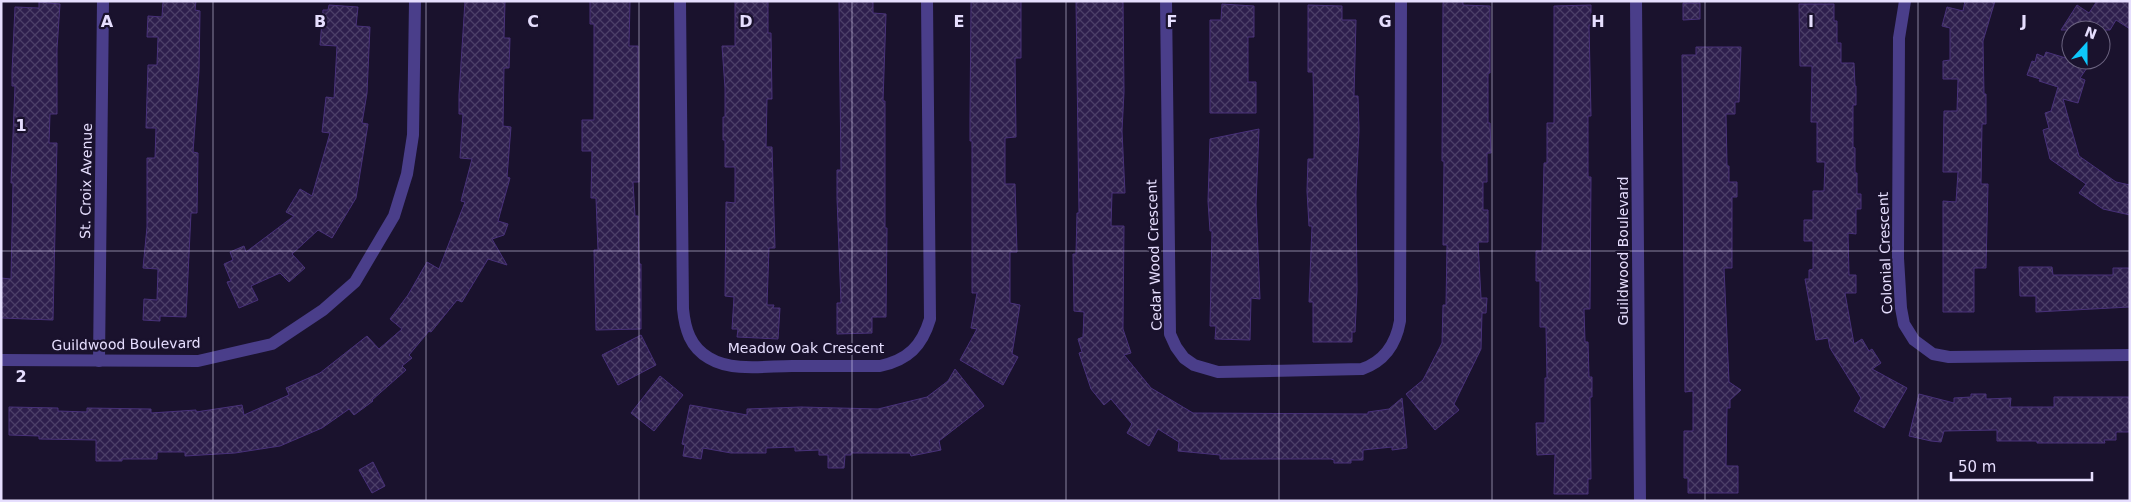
<svg xmlns="http://www.w3.org/2000/svg" width="2131" height="502" font-family="'DejaVu Sans',sans-serif">
<defs>
<pattern id="building-cross-hatch" width="8" height="8" patternUnits="userSpaceOnUse" patternTransform="scale(1.25)"><rect width="8" height="8" fill="#2e1f4d"/><path d="M0 0l8 8M0 8l8-8" fill="none" stroke="#4c3f68"/></pattern>
</defs>
<rect width="100%" height="100%" fill="#1a122d"/>
<!-- building -->
<path fill="url(#building-cross-hatch)" stroke="#483179" d="M163 1H196L195 10 200 11 199 71 193 152 198 153 197 213H191L186 317 160 316V321L143 320 144 299 157 300 158 269 143 268 147 227V158H155L156 128H146L148 65H157L158 37H147L148 16 162 17Z
M465 1H505L504 38H510L509 68H504L503 126 511 127 507 177 510 178 498 221 508 224 504 235 492 239 507 265 488 259 462 302 457 300 431 332 429 331 409 355 412 358 402 366 406 370 372 400 373 401 354 415 349 409 322 428 280 446 235 453 185 456V452H157V459H122V461H96V440L39 439V436L9 435V407L58 408V411L87 412V408L151 409V413L196 410V412L242 405 244 415 289 395 286 388 320 373 367 336 379 349 402 329 390 319 408 295 427 262 439 269 465 202 461 201 472 159 460 158 463 114H459V95Z
M590 1H630L629 46H638L639 182H633L635 216H638L639 264H641V329L596 330 594 250H598L596 198H591L592 151H582V120H594V24H590Z
M735 1H768V33H771L772 99H767L766 147H772L775 248H769L767 305H774L773 308H780L778 339 737 337 738 329H732L734 297 725 296 726 202 735 203V167H725V140H723V117H725V88L722 46H735Z
M839 1H873V13L886 14 883 101H885V228H887L886 317H872V333L837 334V303H841L837 198V170H841Z
M971 1H1021V58H1015L1016 137 1005 138V184H1015L1017 252H1010V303L1020 305 1012 354 1018 357 1003 385 960 360 977 329 971 328 977 293H972V141H970V119Z
M1076 1H1123L1124 92 1122 131 1125 193H1112L1111 226H1124L1123 329 1131 353 1124 355 1151 388 1193 413 1368 414V412L1389 409 1402 398 1407 448 1392 450V447L1363 450V460H1351V463H1334V460L1331 459H1220V455L1178 451 1179 442 1158 429 1149 446 1127 433 1132 424 1111 399 1104 405 1091 389 1079 353 1082 352 1078 339 1083 337 1084 312 1074 311 1073 254H1076L1077 213H1079Z
M1443 1H1463V5L1490 6V73H1488V123H1490L1491 153H1487V182H1483V210H1488V242H1478L1481 298H1487L1486 313H1482L1481 349 1454 404 1459 410 1435 430 1406 394 1423 380 1442 343 1443 305H1446L1447 245H1443L1444 161H1442Z
M1965 1H1995L1983 41 1984 94H1986V124H1982L1981 184H1988L1986 268H1974V312H1943V201L1956 202 1958 172H1943L1944 111H1957L1958 79H1943V61L1950 60V28L1942 26 1947 7 1963 11Z
M2097 1H2130V29L2116 20 2110 30H2061L2077 5 2089 13Z
M39 2 60 4 57 49V114H50L49 143H57L53 320 1 318V278L11 279 13 183H11L15 86H12V72L15 7 39 8Z
M1683 3H1700V19L1683 20Z
M1222 4 1254 6V37H1248V82H1256V113H1210V20H1221Z
M1799 4H1834V21H1837V43H1841V63H1854L1855 86H1856V105H1853V147L1855 148V173H1857V194H1861V209H1856V234L1848 233 1849 275H1856V293H1845L1854 344 1862 339 1869 351 1872 349 1881 363 1872 369 1907 388 1884 428 1854 411 1861 398 1830 348 1828 338 1816 340 1805 279H1809V270L1813 269V241H1804V220H1813V191H1824L1825 162H1817V122H1811L1812 66H1800Z
M329 5 358 7 356 26 370 27 367 93 362 123 368 124 356 198 332 238 318 230 292 254 305 268 289 282 280 273 251 286 258 300 239 308 227 282 231 281 224 264 233 260 230 252 244 246 246 252 294 216 286 212 300 189 312 196 330 133 322 132 326 97 334 98 337 46 320 45 323 10H328Z
M1308 5 1342 6V20H1356L1354 96H1358L1359 130 1356 192 1357 290 1355 332H1352V342H1313V302H1309L1312 226H1309L1307 191 1308 159H1314V113L1313 72H1308Z
M1591 5V25H1589L1591 116H1588V177H1591L1590 309H1584L1585 342H1588L1589 377H1592V397H1590L1591 479H1588V494H1554L1555 454 1537 455 1536 423H1545V378H1547L1546 327H1540V281H1536V251H1542L1544 163H1547V123H1554V6Z
M1696 47H1741L1739 102H1735V114H1726L1727 166H1729V182H1737V197H1732V268H1724L1729 382 1741 390 1730 400V408H1727L1726 466H1738V493H1688V478H1684V431H1693V391L1685 392 1682 55H1696Z
M2046 52 2089 65 2080 78 2085 80 2078 103 2063 99 2079 156 2116 182 2130 185V215L2103 209 2079 193 2086 184 2050 159 2043 130 2049 128 2045 113 2051 111 2058 87 2039 81 2040 79 2027 75 2032 61 2035 62 2037 54 2044 57Z
M1259 129 1256 204 1260 299 1251 298 1250 340 1215 339 1216 326H1210L1212 231H1210L1208 201 1210 139Z
M2019 267H2052L2053 275H2113V268H2130V307L2036 312V296H2020Z
M641 335 656 365 618 385 602 355Z
M955 369 984 406 939 441 941 450 911 456 910 453H851V455H845L844 468H828V455H819V450L795 451V447L766 448V453H731L703 448 701 459 683 456 685 445 682 444 690 405 747 415V409L801 407 878 409 927 397 948 381Z
M660 376 683 395 654 431 631 413Z
M1919 394 1954 403V398L1971 397V394H1986V399L2011 398 2010 407H2054V397H2130V432H2116V440H2104L2105 443H2037V441H1997V430L1944 431 1941 442 1931 441 1909 436Z
M373 462 385 486 372 493 359 470Z"/>
<g fill="none" stroke-linecap="round" stroke-linejoin="round">
<!-- minor -->
<path stroke="#4a3e8a" stroke-width="12" d="M680 1 683 309C685 329 690 347 709 358 732 372 766 366 792 366 821 366 851 366 880 366 908 360 922 346 930 319L927 1
M1166 1 1170 334 1176 347 1184 358 1194 365 1218 372 1362 369C1385 361 1396 344 1400 321L1401 1
M1905 1 1899 38 1898 258 1901 308 1904 324 1914 340 1933 354 1949 357 2130 355
M99 361 103 1"/>
<!-- tertiary -->
<path stroke="#4a3e8a" stroke-width="12" d="M1636 1 1640 501
M1 360 198 361 272 344 323 310 355 282 394 216 407 174 413 135 415 1"/>
</g>
<!-- grid -->
<path fill="none" stroke="#e6defe" stroke-width="1" stroke-opacity="0.55" d="M213 1V501M426 1V501M639 1V501M852 1V501M1066 1V501M1279 1V501M1492 1V501M1705 1V501M1918 1V501M1 251H2130"/>
<g text-anchor="middle" stroke-width="4.5" stroke-linejoin="round" paint-order="stroke">
<!-- street labels -->
<g font-size="14" fill="#e6defe" stroke="#1a122d">
<text transform="translate(86 181) rotate(-89)" y="5">St. Croix Avenue</text>
<text transform="translate(1623 251) rotate(-90)" y="5">Guildwood Boulevard</text>
<text transform="translate(1885 253) rotate(-92)" y="5">Colonial Crescent</text>
<text transform="translate(1154 255) rotate(-92)" y="5">Cedar Wood Crescent</text>
<text transform="translate(126 344) rotate(-1)" y="5">Guildwood Boulevard</text>
<text x="806" y="353">Meadow Oak Crescent</text>
</g>
</g>
<g font-size="16" text-anchor="middle" font-weight="bold" fill="#e6defe" stroke="#1a122d" stroke-width="4.5" stroke-linejoin="round" paint-order="stroke">
<text x="107" y="27">A</text>
<text x="320" y="27">B</text>
<text x="533" y="27">C</text>
<text x="746" y="27">D</text>
<text x="959" y="27">E</text>
<text x="1172" y="27">F</text>
<text x="1385" y="27">G</text>
<text x="1598" y="27">H</text>
<text x="1811" y="27">I</text>
<text x="2024" y="27">J</text>
<text x="21" y="131">1</text>
<text x="21" y="382">2</text>
</g>
<!-- border -->
<rect width="2131" height="502" fill="none" stroke="#e6defe" stroke-width="5"/>
<!-- north arrow -->
<g transform="translate(2086 45) rotate(21)"><circle r="24" fill="#1a122d" stroke="#6c6481"/>
<path d="M0-4L9 19L0 12L-9 19Z" fill="#0ec7fb"/>
<text y="-8" font-size="14" font-weight="bold" text-anchor="middle" fill="#e6defe">N</text>
</g>
<!-- scale -->
<path d="M1951 472v8h141v-8" fill="none" stroke="#e6defe" stroke-width="2.5"/>
<text x="1958" y="472" font-size="15" fill="#e6defe" stroke="#1a122d" stroke-width="4" paint-order="stroke">50 m</text>
</svg>
